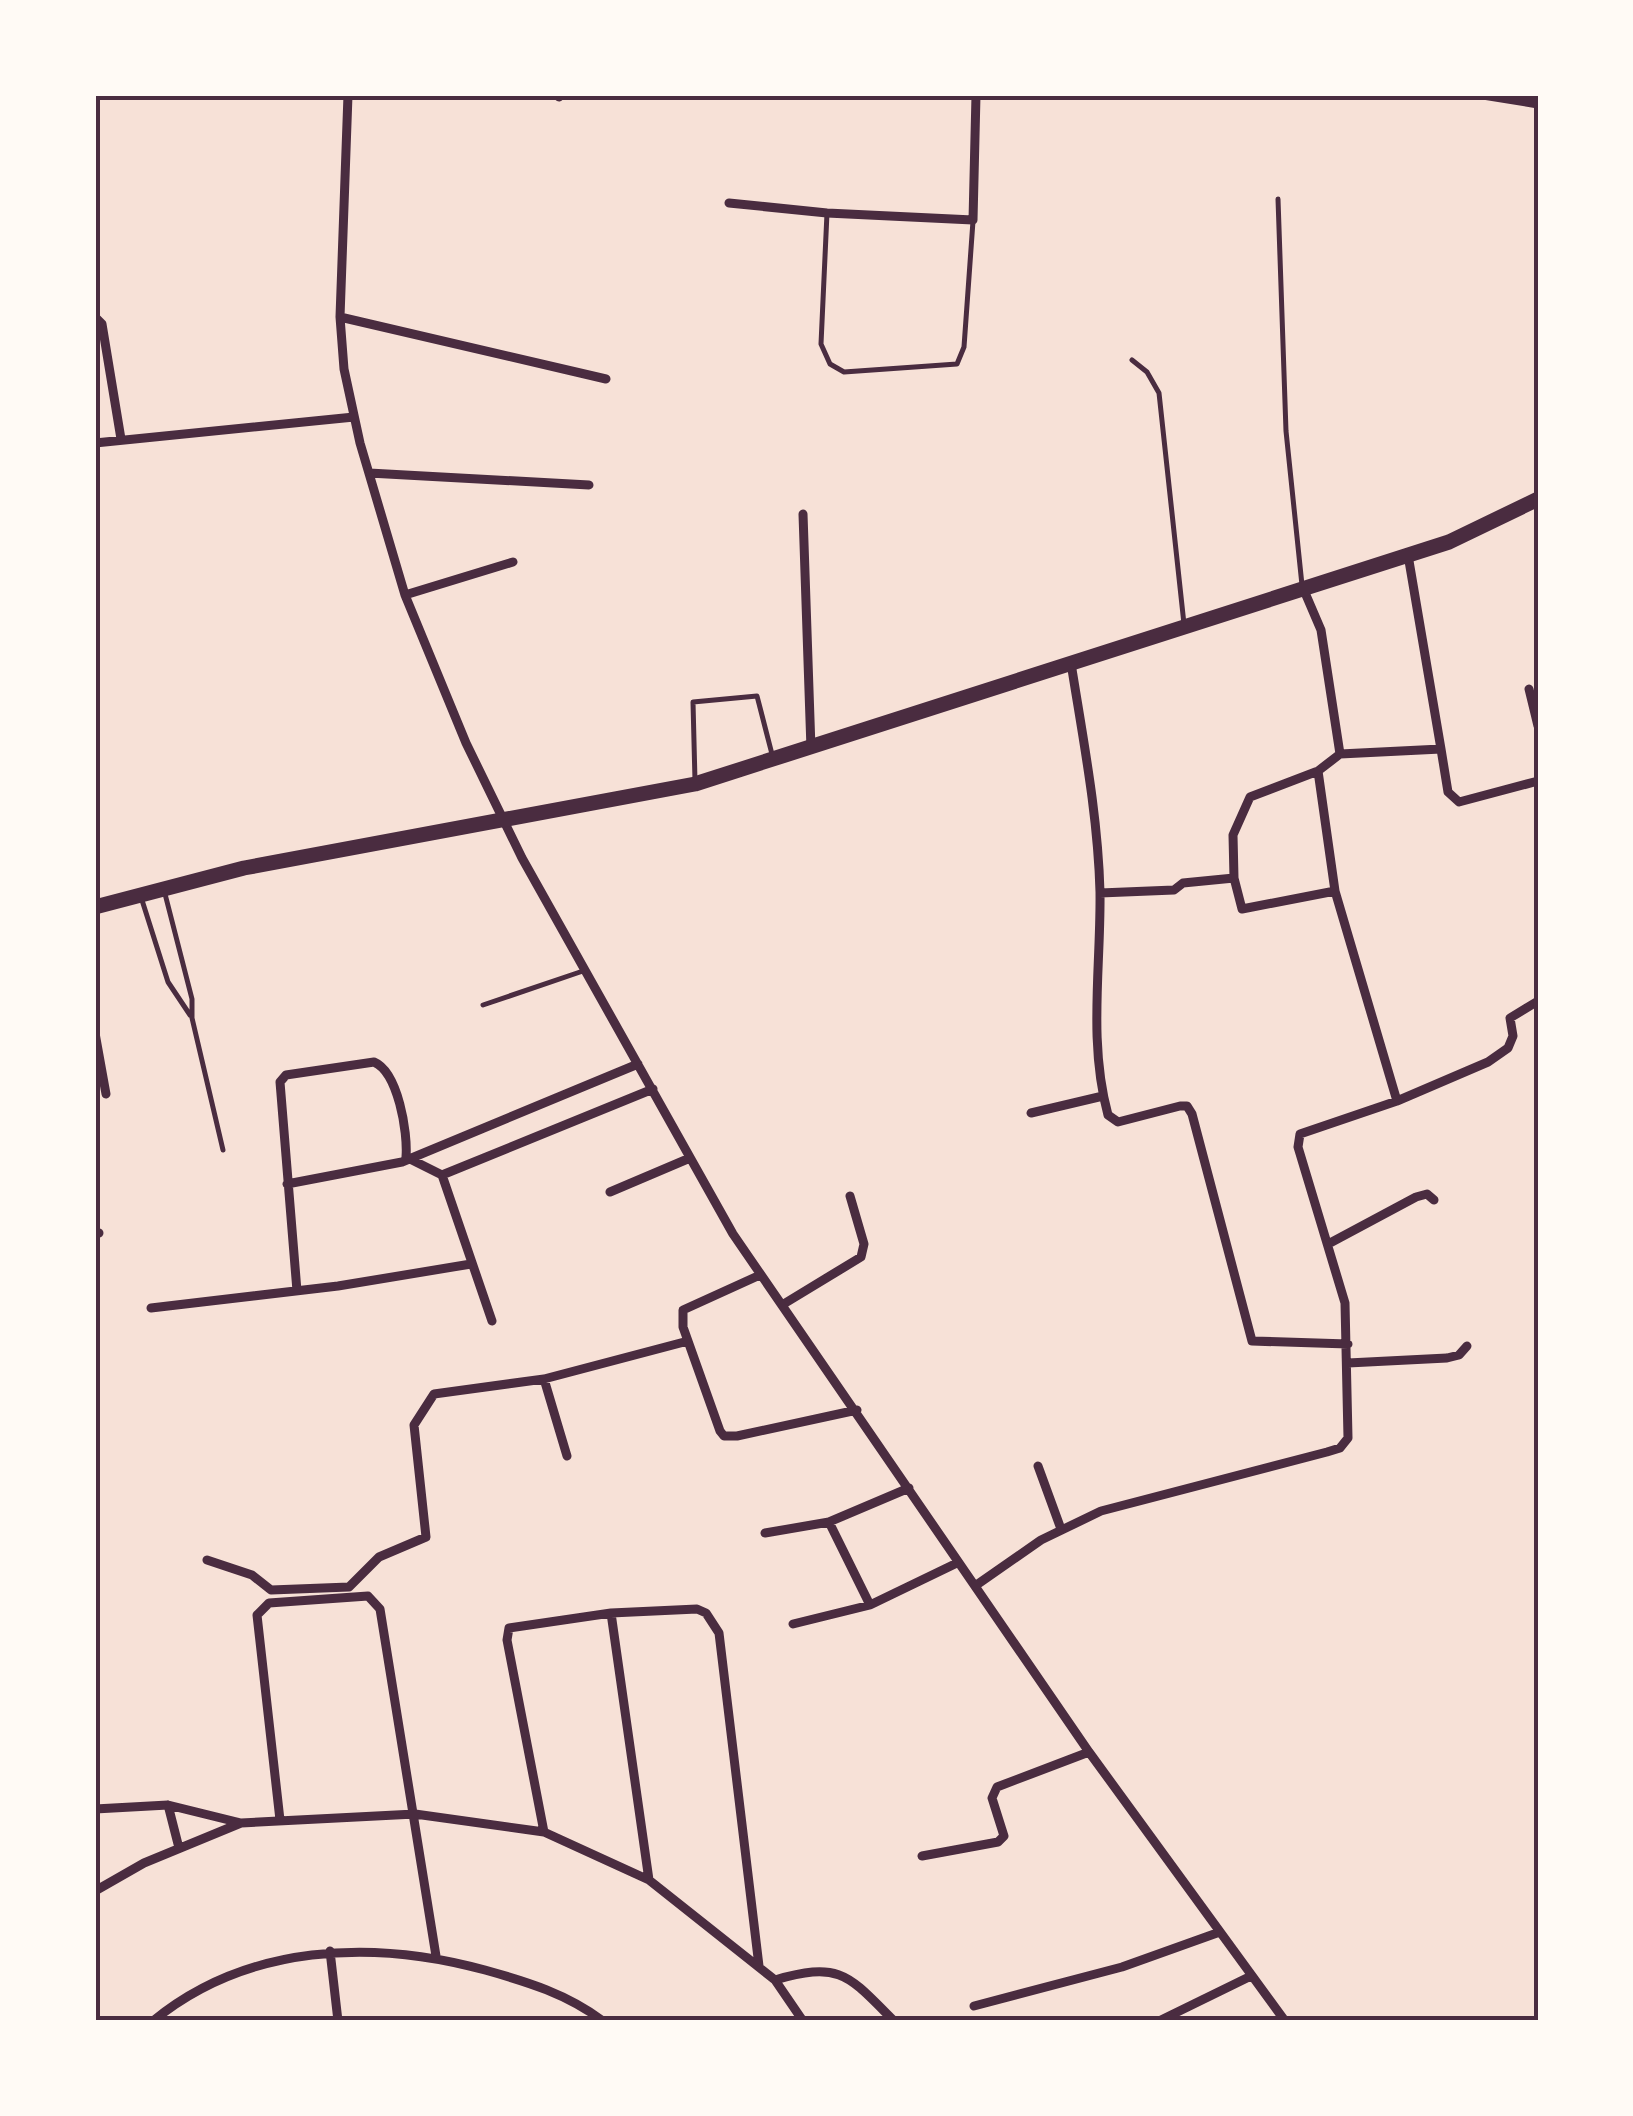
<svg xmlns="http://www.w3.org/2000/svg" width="1633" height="2116" font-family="Poppins,sans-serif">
<rect width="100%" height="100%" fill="#f7e1d7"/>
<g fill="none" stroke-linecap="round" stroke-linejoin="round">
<!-- service -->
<path stroke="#4a2c40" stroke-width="5" d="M1278 199 1286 431 1302 585
M827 213 821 344 830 364 844 372 957 364 964 347 973 221
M1132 360 1147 372 1159 393 1184 624
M695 781 693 702 757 696 773 758
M164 890 192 999V1018L223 1150
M141 897 168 982 190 1015
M483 1005 583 971"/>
<!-- minor -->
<path stroke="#4a2c40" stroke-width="9" d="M348 95 340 317 344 369 360 443 405 595 466 743 522 858 733 1234 1089 1752 1285 2021
M1483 95 1538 104
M559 97 560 95
M729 203 827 213 973 220 976 95
M95 317 102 324 121 439
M340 317 606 379
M95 443 354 417
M369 473 589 485
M803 514 811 749
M1408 555 1441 749
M1303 588 1321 630 1340 754
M405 595 513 562
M1071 663C1083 739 1098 815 1100 892 1101 967 1088 1041 1108 1115L1118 1122 1180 1106H1187L1192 1114 1252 1341 1348 1344
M1529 689 1538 726
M1234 878 1242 909 1335 891
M1100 893 1174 890 1183 883 1234 878 1233 835 1250 797 1318 771 1340 754 1441 749 1448 792 1459 802 1538 781
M95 1033 106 1094
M1397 1101 1488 1062 1508 1048 1513 1036 1510 1018 1538 1001
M1031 1113 1103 1096
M406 1157 442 1175 492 1321
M442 1175 653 1089
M287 1184 402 1162 638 1064
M610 1192 690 1158
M95 1233H99
M1330 1243 1416 1197 1427 1194 1434 1200
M760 1275 683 1310V1327L720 1431 724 1436H737L857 1410
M297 1291 280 1082 286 1075 374 1062C398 1072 408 1132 406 1157
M782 1305 861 1257 864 1244 850 1196
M151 1308 338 1286 471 1264
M1348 1363 1447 1358 1459 1355 1467 1346
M544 1379 567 1456
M1038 1466 1061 1529
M829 1522 870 1605
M765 1533 829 1522 909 1488
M207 1560 252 1575 271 1590 349 1587 379 1557 426 1537 414 1425 434 1394 544 1379 688 1341
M975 1586 1041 1540 1101 1511 1327 1452 1340 1448 1348 1438 1345 1303 1298 1147 1300 1134 1397 1101 1335 891 1318 771
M611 1613 649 1880
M793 1624 870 1605 957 1563
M168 1805 179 1848
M95 1809 168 1805 241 1823 415 1814 544 1832 649 1880 775 1980 803 2021
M280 1820 257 1615 269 1603 368 1596 380 1609 436 1956
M544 1832 507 1640 509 1628 611 1613 697 1609 706 1613 719 1633 759 1966
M922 1856 998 1842 1004 1836 992 1798 997 1787 1089 1752
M95 1891 144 1863 241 1823
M330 1951 338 2021
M775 1980C841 1961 848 1975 894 2021
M974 2006 1122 1967 1217 1933
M153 2021C247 1944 372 1939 485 1970 528 1982 567 1994 603 2021
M1159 2021 1251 1976"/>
<!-- trunk -->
<path stroke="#4a2c40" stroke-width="15" d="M95 907 244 868 695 784 1449 542 1538 499"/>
</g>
<!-- border -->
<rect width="1633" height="2116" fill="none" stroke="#fffaf5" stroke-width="195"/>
<rect x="98" y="98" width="1438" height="1920" fill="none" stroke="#4a2c40" stroke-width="4"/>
</svg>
